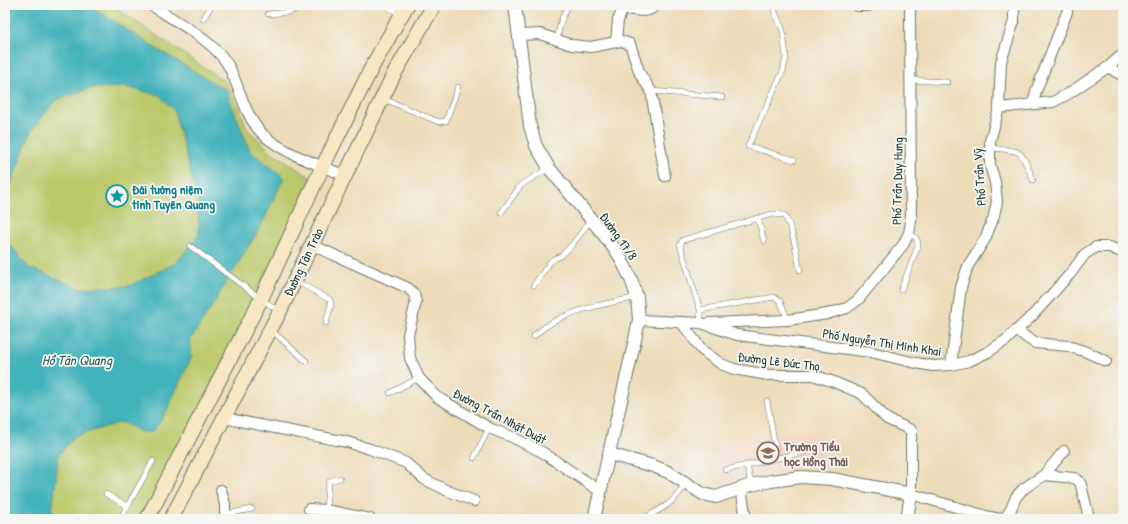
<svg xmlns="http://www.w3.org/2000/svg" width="1128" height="524" font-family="'Patrick Hand',sans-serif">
<rect width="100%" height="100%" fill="#f6f6f2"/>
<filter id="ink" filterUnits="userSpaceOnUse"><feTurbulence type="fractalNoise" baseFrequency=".025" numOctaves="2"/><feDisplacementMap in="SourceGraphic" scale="8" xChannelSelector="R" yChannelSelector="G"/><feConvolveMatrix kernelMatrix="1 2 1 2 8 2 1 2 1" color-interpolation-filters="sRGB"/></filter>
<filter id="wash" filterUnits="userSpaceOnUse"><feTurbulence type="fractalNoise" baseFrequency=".012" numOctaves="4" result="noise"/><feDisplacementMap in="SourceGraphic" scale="16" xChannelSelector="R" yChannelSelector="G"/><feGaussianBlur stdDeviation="0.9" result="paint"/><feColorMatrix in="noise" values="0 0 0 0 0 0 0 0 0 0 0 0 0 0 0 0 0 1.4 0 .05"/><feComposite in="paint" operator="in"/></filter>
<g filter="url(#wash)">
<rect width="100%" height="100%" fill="#eddcb9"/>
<!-- built -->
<path fill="#f4d3c0" d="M817 428 823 463 720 486 714 444Z"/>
<!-- green -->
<path fill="#bbc96b" stroke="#6d8350" d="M5 5H111L224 81 238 105 247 129 269 150 311 178 162 492 144 519H5Z"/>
<!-- water -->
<path fill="#42b2bb" stroke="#307878" d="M5 5H89L152 46 226 90 250 151 284 177 260 228 190 341 192 356 163 418 152 432H141L122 422 75 436 59 454 51 519H5V238L28 267 79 288 129 286 176 263 199 235 198 202 174 110 159 95 125 87 91 88 56 100 31 131 6 197 5 205Z"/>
</g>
<g filter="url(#ink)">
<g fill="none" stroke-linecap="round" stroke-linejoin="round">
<!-- service casing -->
<g stroke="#677563" stroke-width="6">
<path id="service" d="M385 5 400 14
M772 5 783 31 786 58 783 71 748 146 794 160
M268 14 289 12 307 5
M203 19 212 5
M557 39 561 21 568 5
M911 80 947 82
M651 91 722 97
M384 99 439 122 446 121 458 87
M990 148C1024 151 1020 148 1033 180
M501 213 521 185 549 168
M758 218 764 241
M190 246C219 267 248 291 279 311
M296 281 330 300 331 305 326 323
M534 285 551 261 556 258 561 256 571 246 591 220
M901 290 918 246C918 238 915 237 909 233
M1120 297 1123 299
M700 310 774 297 780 301 788 320
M701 323 700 310 681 248 680 245 683 240 772 214 784 215C794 230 796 253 800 270
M271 330 306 361
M534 336C561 310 602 305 637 297
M390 393 419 378
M767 401 777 458
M474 458 489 428
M747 465 751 485
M725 470 804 452
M106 494 127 506
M326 510 328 485 330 481 340 478
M226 514 252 509
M644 518C664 508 674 503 686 483
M120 519 153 461"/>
</g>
<!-- minor casing -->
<g stroke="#677563" stroke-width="12">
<path id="minor" d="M151 5C175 21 214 41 228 65 239 85 243 110 258 129 275 151 320 165 346 176
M519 35 540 34 572 45 591 47 621 41 630 44 640 74 651 91 665 176
M616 42 618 20 622 11C633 6 647 17 655 5
M1108 67 1123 76
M1033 104 1036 91 1067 12
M999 108 1053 102 1068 94 1108 67 1123 54
M312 245 408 288 414 294 416 302 408 335 410 358 419 378 437 397 489 428 512 437 542 452 600 491
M639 320 701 323 737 335 871 352 916 363 933 366 951 365 969 361 988 352 1006 340 1033 315 1070 274 1085 254 1096 247H1110L1123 253
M681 322 702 350 721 364 734 369 768 375H813L834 382 862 394 887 419 911 430V494L990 517 1000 519 1006 517 1011 509 1016 497 1023 489 1044 475 1064 451
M709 323 788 320 827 314 847 308 858 300 903 245 909 233 911 222 910 5
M1017 330 1027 338 1035 343 1068 346 1084 351 1106 361
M951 365 961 287 968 266 985 239 993 219 997 202 995 182 990 165V141L999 108 1001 62 1014 21V5
M224 418 347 442 370 449 406 463 424 479 448 491 474 501
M1044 475 1074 478 1079 481 1081 485 1088 514 1091 519
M741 488 746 519
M221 490 225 504V519
M309 509 326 510 370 519"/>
</g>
<!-- tertiary casing -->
<g stroke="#677563" stroke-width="14">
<path id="tertiary" d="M515 5 530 126 536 146 549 168 604 235 619 255 631 279 637 297 639 320 634 344 594 519
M858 5H868
M609 454 653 466 668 472 703 494 716 497 751 485 771 481 801 477 832 479 911 494 907 519"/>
</g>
<!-- secondary casing -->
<g stroke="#677563" stroke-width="16">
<path id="secondary" d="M147 519 261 299 321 170 373 65 407 5
M171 519 280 311 393 76 434 5"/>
</g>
<!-- service -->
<use href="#service" stroke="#fff" stroke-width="5"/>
<!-- minor -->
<use href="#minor" stroke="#fff" stroke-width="10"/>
<!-- tertiary -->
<use href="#tertiary" stroke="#fff" stroke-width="12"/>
<!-- secondary -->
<use href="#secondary" stroke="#f7e8c3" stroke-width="14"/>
</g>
</g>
<!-- icons -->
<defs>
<g id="sight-ring" transform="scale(1.15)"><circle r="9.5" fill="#f6f6f2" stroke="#0f9aa8" stroke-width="1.5"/><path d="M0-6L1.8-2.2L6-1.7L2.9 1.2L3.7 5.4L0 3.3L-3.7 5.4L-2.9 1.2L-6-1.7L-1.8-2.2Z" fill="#0f9aa8"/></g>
<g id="school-ring" transform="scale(1.15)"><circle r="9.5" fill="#f6f6f2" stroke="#8d6e63" stroke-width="1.5"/><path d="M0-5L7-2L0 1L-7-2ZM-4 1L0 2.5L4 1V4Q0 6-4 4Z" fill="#8d6e63"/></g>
</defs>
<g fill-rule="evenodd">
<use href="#sight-ring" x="117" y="196"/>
<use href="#school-ring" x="768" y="453"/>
</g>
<g text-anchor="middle" stroke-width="3.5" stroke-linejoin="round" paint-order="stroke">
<!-- street labels -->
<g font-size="13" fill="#1f3d34" stroke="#f6f6f2">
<text transform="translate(979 177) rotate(-94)" y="5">Phố Trần Vỹ</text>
<text transform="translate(897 181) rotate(-89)" y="5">Phố Trần Duy Hưng</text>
<text transform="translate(619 236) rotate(55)" y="5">Đường 17/8</text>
<text transform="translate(303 262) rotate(-64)" y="5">Đường Tân Trào</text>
<text transform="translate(882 342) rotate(9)" y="5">Phố Nguyễn Thị Minh Khai</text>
<text transform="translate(779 361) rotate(7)" y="5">Đường Lê Đức Thọ</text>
<text transform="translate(500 416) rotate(28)" y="5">Đường Trần Nhật Duật</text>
</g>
<!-- culture labels -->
<g font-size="13" font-weight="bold" fill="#0d838f" stroke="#f6f6f2" text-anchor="start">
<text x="132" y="194">Đài tưởng niệm<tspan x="132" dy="15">tỉnh Tuyên Quang</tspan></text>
</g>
<!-- education labels -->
<g font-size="13" font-weight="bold" fill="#785e54" stroke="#f6f6f2" text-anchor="start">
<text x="784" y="451">Trường Tiểu<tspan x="784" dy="15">học Hồng Thái</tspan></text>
</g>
<!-- water labels -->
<g font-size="14" font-style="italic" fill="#2a605c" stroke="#f6f6f2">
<text x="77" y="365">Hồ Tân Quang</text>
</g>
</g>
<!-- margin -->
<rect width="1128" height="524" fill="none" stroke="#f6f6f2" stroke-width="20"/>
</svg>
